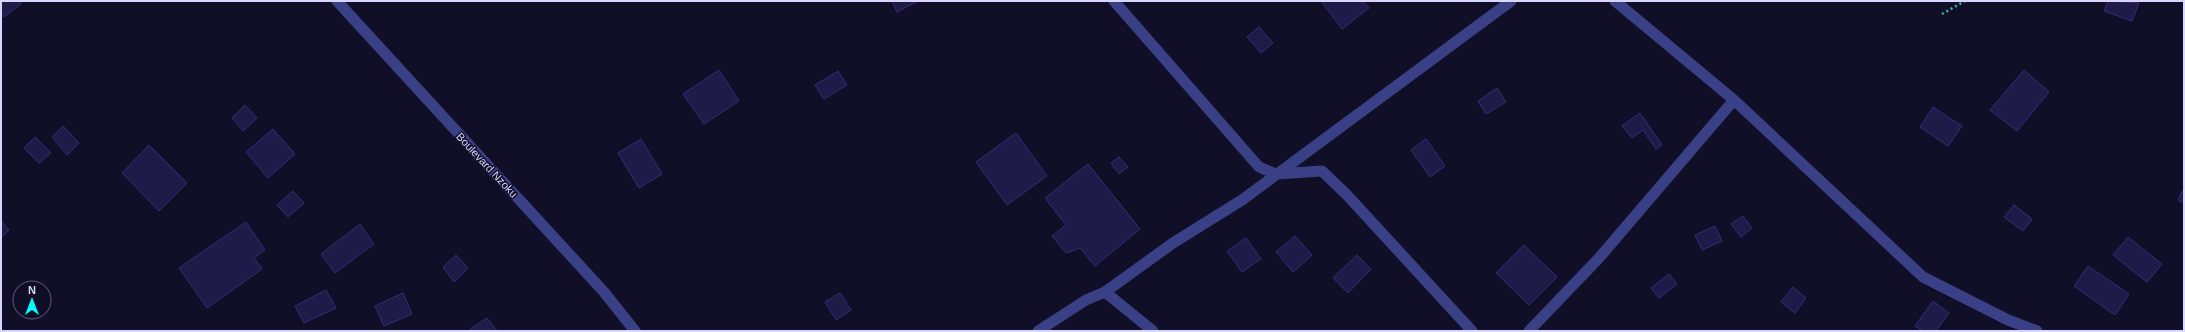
<svg xmlns="http://www.w3.org/2000/svg" width="2185" height="332" font-family="Helvetica,sans-serif">
<rect width="100%" height="100%" fill="#110f27"/>
<!-- building -->
<path fill="#1f1b48" stroke="#332d74" d="M1 1H19L21 4 4 17 1 13Z
M892 1H918L897 12Z
M1321 1H1363L1369 8 1342 29Z
M2108 1 2139 3 2132 21 2104 11Z
M1259 27 1273 43 1261 53 1247 37Z
M719 70 739 101 704 124 683 94Z
M2024 70 2049 92 2017 131 1990 110Z
M838 71 847 85 824 99 815 85Z
M1497 88 1506 102 1486 114 1478 101Z
M245 105 257 118 243 131 232 118Z
M1933 107 1962 126 1948 146 1920 127Z
M1640 113 1662 145 1656 149 1643 130 1632 138 1622 126Z
M63 126 79 143 67 155 52 137Z
M273 129 295 154 268 178 246 152Z
M1016 133 1047 176 1007 205 976 162Z
M35 137 51 153 39 163 24 148Z
M641 139 662 174 639 188 618 153Z
M1426 139 1445 166 1430 177 1411 150Z
M149 145 187 183 159 211 122 173Z
M1119 157 1128 167 1119 174 1111 163Z
M1088 164 1140 229 1095 266 1080 248 1066 253 1052 236 1066 225 1045 198Z
M2184 188V203L2178 200Z
M293 191 304 203 288 217 277 205Z
M2014 205 2032 219 2023 231 2004 217Z
M1743 216 1752 228 1741 237 1731 224Z
M1 221 9 230 1 238Z
M246 222 265 250 254 258 262 269 207 308 179 268Z
M360 224 374 244 335 273 321 254Z
M1715 226 1722 241 1702 250 1695 235Z
M1295 236 1312 255 1293 272 1276 252Z
M2128 237 2162 264 2147 282 2113 255Z
M1246 238 1261 259 1242 272 1227 251Z
M1524 245 1557 277 1529 305 1496 273Z
M456 255 468 268 454 282 443 267Z
M1357 255 1371 269 1348 293 1333 278Z
M2088 266 2129 294 2115 315 2074 286Z
M1669 274 1677 284 1659 298 1651 288Z
M1793 287 1806 298 1795 313 1781 302Z
M326 290 336 308 304 323 295 306Z
M403 293 412 314 384 326 375 306Z
M840 293 851 310 836 320 825 302Z
M1933 301 1949 313 1936 331H1923L1915 326Z
M487 318 497 331H471L470 329Z"/>
<g fill="none" stroke-linecap="round" stroke-linejoin="round">
<!-- path -->
<path stroke="#2fbaa2" stroke-width="2.5" stroke-dasharray="2 3" stroke-linecap="butt" d="M1942 14 1965 1"/>
<!-- minor -->
<path stroke="#3a4086" stroke-width="11" d="M1114 1 1259 167 1276 174 1322 171 1347 195 1472 331
M1615 1 1734 100 1923 277 2008 320 2037 331
M1105 292 1153 331
M1038 331 1086 300 1105 292 1173 243 1242 200 1511 1
M1529 331 1599 258 1734 100"/>
<!-- tertiary -->
<path stroke="#3a4086" stroke-width="11" d="M337 1 604 292 635 331"/>
</g>
<g text-anchor="middle" stroke-width="3" stroke-linejoin="round" paint-order="stroke">
<!-- street labels -->
<g font-size="11" fill="#d6d6ff" stroke="#110f27">
<text transform="translate(487 165) rotate(47)" y="4">Boulevard Nzoku</text>
</g>
</g>
<!-- border -->
<rect width="2185" height="332" fill="none" stroke="#d6d6ff" stroke-width="4"/>
<!-- north arrow -->
<g transform="translate(32 300)"><circle r="19" fill="#110f27" stroke="#605f7d"/>
<path d="M0-3L7 15L0 10L-7 15Z" fill="#02fffc"/>
<text y="-6" font-size="11" font-weight="bold" text-anchor="middle" fill="#d6d6ff">N</text>
</g>
</svg>
